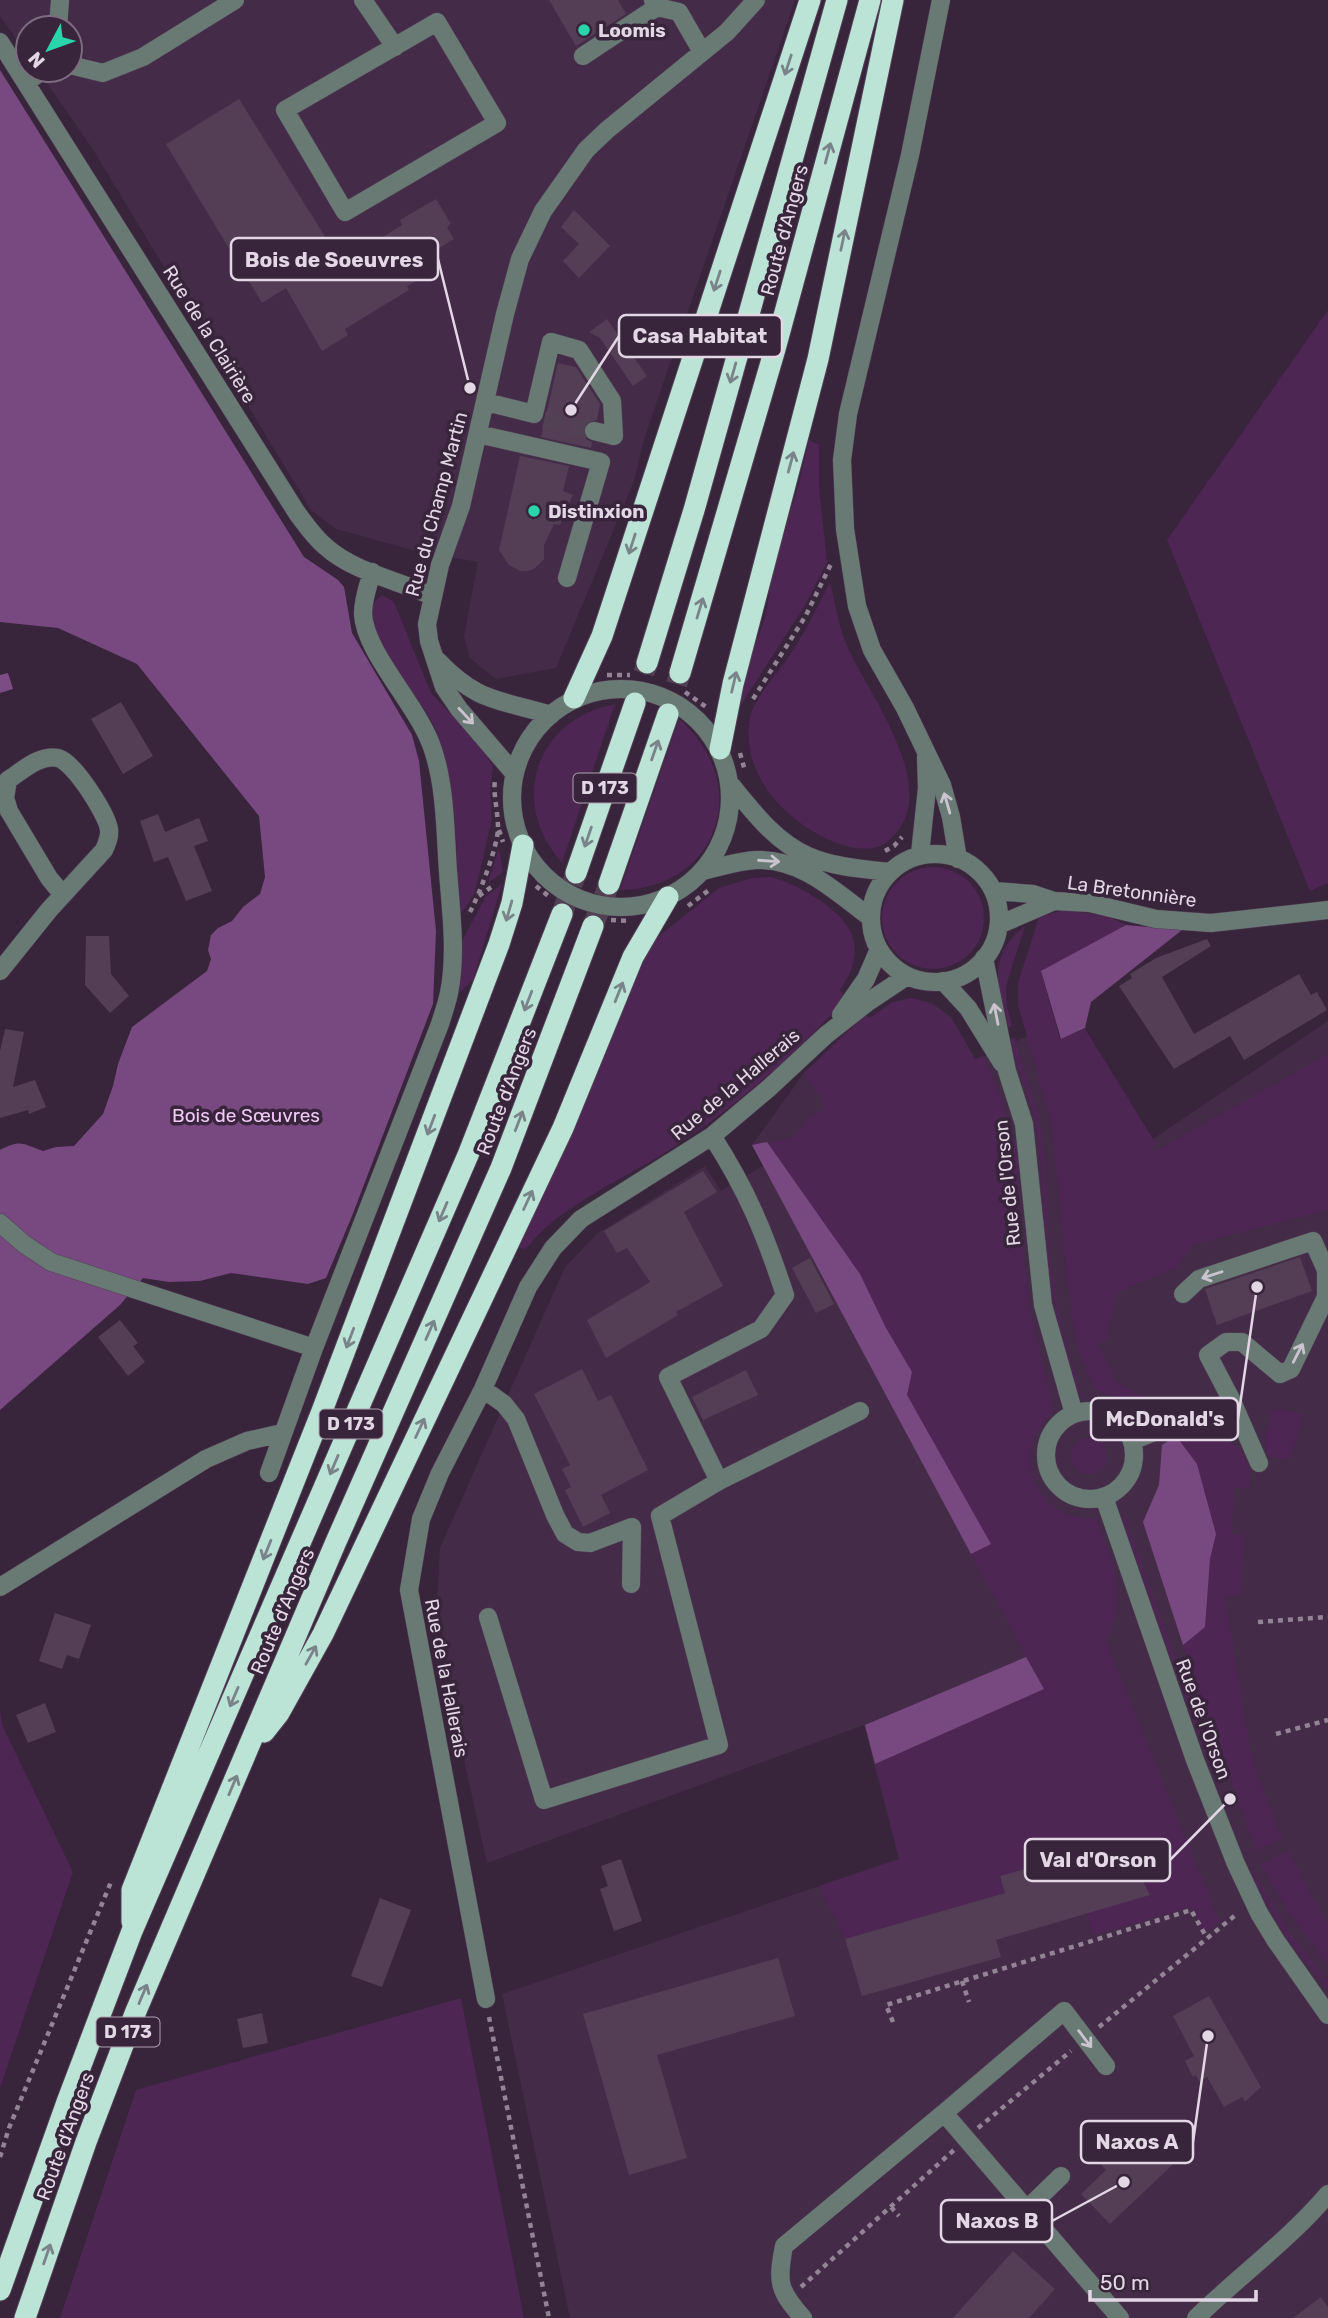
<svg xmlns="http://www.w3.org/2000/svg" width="1328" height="2318" font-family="Rubik,sans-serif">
<rect width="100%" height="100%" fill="#38253b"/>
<!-- built -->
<path fill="#442c48" d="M0 0H795L644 439 634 481 556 668 496 679 470 658 464 636 478 562 416 551 336 529 311 510 94 151 38 70H70V28H28V56L0 16Z
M911 998 932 1003 951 1017 976 1060 1027 1036 1034 1035 1042 1048 1085 1029 1153 1139 1328 1021V2318H570L502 1994 899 1859 864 1725 487 1863 466 1769 437 1599 440 1548 565 1267 597 1234 705 1166 721 1191 763 1166 752 1145 804 1073 865 1015 870 1018 891 1003Z"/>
<!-- green -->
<path fill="#4d2654" d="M1328 310V883L1310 891 1167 540Z
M809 440 819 445V488L827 562 804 607 740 706 751 656 765 618 776 554 797 491Z
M830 582C835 603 839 628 848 648 870 697 946 794 888 841 871 856 841 846 823 837 778 814 738 767 751 714 756 696 779 672 789 656 805 632 818 607 830 582Z
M382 595 394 602 431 693 477 742 493 766 490 793 492 819 479 875 474 895 459 916C457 859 457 770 431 720 416 694 372 640 371 613 371 604 376 600 382 595Z
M615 704 562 863C508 802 535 720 615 704Z
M679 719C753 783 720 888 620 890Z
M499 848 503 872 488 883Z
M882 918a51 51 0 1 1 102 0a51 51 0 1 1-102 0Z
M771 877C790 882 804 890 821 901 857 926 866 952 840 990L846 998C796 1055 737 1105 674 1147 627 1178 559 1205 526 1249L519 1248 578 1117 642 961 654 940 719 888 752 878Z
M502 884 473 980 459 993 462 941 486 896Z
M1064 910 1107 916 1126 925 1041 972 1060 1039 1085 1029 1153 1139 1154 1152 1328 1054V1210L1191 1245 1178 1267 1116 1293 1106 1339 1098 1345 1116 1382 1162 1408 1135 1412 1114 1396 1094 1389 1076 1342 1068 1288 1052 1124 1018 1005V983L1039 917Z
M1025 926 1006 986V1003L1012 1026 1007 1028C996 989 988 954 1025 926Z
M911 998C953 1008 955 1025 975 1060L983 1055 1002 1101 1018 1155 1020 1226 1030 1312 1054 1410C1048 1418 1039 1427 1035 1436 1022 1462 1035 1498 1060 1511 1071 1517 1086 1518 1097 1519 1111 1559 1131 1600 1105 1639L1219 1921 1204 1933 1191 1907 1093 1935 1087 1913 1149 1895 1000 1877 1005 1893 845 1939 819 1886 899 1859 875 1764 1044 1689 971 1554 990 1544 906 1394 912 1372 812 1206 767 1142 792 1138 809 1118 826 1106 804 1073 865 1015 870 1018 891 1003Z
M1014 1037 1038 1113 1046 1170 1049 1254 1063 1335 1082 1398 1074 1392 1064 1355 1046 1255 1041 1164 1034 1114 1009 1040Z
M1273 1409 1303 1414 1290 1460 1268 1456 1265 1438Z
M1205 1431C1235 1441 1252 1453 1250 1488H1234L1231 1534 1245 1536 1240 1595 1225 1597 1249 1743 1256 1771 1282 1839 1256 1850 1183 1645 1205 1627 1210 1559 1216 1534 1197 1464 1176 1436Z
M1071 1456a18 18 0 1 1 36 0a18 18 0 1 1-36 0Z
M1125 1517 1215 1768 1211 1771 1122 1519Z
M0 1709 2 1725 73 1872 0 2088Z
M1288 1851 1328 1926V1965L1283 1904 1261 1864Z
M1254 1874 1292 1937 1328 1980V1988L1289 1942 1251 1876Z
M461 1998 524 2318H60L136 2090Z"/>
<!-- forest -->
<path fill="#784980" d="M0 70 304 557 338 580 344 587 352 633 412 735 419 761 436 931 433 1004 352 1216 326 1278 308 1284 231 1273 200 1281 169 1282 143 1278 120 1305 0 1410V1150C22 1139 22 1144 43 1151L56 1147 74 1146 103 1114 113 1086 118 1064 132 1027 207 971 211 959 208 950 211 935 218 928 232 921 243 907 260 894 265 877 259 816 137 664 58 628 0 622Z
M1126 925 1182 930 1091 1002 1085 1028 1061 1039 1041 971Z
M767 1142 860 1274 886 1328 912 1372 907 1395 991 1544 971 1554 752 1145Z
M1176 1436 1197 1464 1216 1534 1210 1559 1205 1627 1183 1645 1143 1522 1159 1485 1162 1445Z
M1026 1657 1044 1689 875 1764 865 1725Z"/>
<!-- water -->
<path fill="#7c4d84" d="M8 673 13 689 0 693V675Z"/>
<!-- building -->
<path fill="#533e56" d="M549 0H618L626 14 576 46Z
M239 99 344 267 381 244 378 240 402 225 400 220 436 199 451 224 447 227 454 239 415 263 424 277 407 286 409 290 345 329 348 335 322 351 286 288 262 303 166 144Z
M574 210 610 246 579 278 563 261 579 244 561 227Z
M607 319 647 376 633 386 600 338 589 332Z
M558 363 576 367 600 404 597 420 586 423 583 429 586 439 592 442 591 448 541 437Z
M520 456 569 466 563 491 573 495 560 525 554 524 544 545V559L534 569 527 571H520L509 565 499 550Z
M121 702 153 756 123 774 91 719Z
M158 814 165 832 199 818 208 841 194 846 212 891 186 901 168 857 154 862 140 821Z
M86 936H109L111 974 129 996 110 1013 85 985Z
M1207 939 1211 946 1162 977 1194 1034 1299 974 1311 995 1317 992 1327 1010 1244 1060 1230 1036 1174 1069 1119 986 1132 978 1130 974 1156 958Z
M5 1029 24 1032 13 1087 35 1080 46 1107 29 1114 28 1110 0 1118V1051Z
M703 1171 717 1192 684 1212 723 1286 676 1312 678 1315 606 1358 587 1320 650 1282 627 1248 617 1253 604 1231Z
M1300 1257 1312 1291 1217 1325 1205 1289Z
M810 1258 834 1304 816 1313 792 1268Z
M120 1320 138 1343 133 1346 145 1362 128 1376 98 1337Z
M582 1369 598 1401 611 1395 648 1470 601 1495 610 1513 583 1527 565 1490 571 1487 562 1469 570 1465 534 1394Z
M746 1370 758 1395 703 1420 692 1397Z
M55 1613 91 1625 79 1659 67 1655 62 1669 39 1661Z
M45 1703 56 1732 28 1743 16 1715Z
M1122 1841 1150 1895 996 1940 1001 1957 862 1996 845 1939 1005 1893 1000 1876Z
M621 1859 642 1921 614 1931 600 1889 608 1886 601 1866Z
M380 1898 411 1910 382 1987 351 1976Z
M778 1958 795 2016 657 2055 687 2158 629 2175 583 2014Z
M1209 1996 1261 2087 1245 2102 1242 2097 1224 2107 1207 2077 1199 2081 1196 2075 1193 2077 1185 2061 1194 2056 1173 2016Z
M262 2013 268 2043 243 2048 237 2019Z
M1157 2122 1185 2153 1110 2224 1081 2194 1106 2170 1100 2163 1105 2159 1103 2157 1116 2145 1124 2153Z
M1013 2251 1055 2289 1029 2318H953Z
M1321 2297 1328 2307V2318H1293Z"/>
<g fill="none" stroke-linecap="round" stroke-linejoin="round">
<!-- minor-tunnel -->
<path stroke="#524054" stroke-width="18" stroke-dasharray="18 9" stroke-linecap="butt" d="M544 420 594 431"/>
<!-- highway-tunnel -->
<path stroke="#524054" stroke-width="21" stroke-dasharray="21 10" stroke-linecap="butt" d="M635 703 647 663
M668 714 680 673
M562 914 576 873
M593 926 609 884"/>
<!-- minor casing -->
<g stroke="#534156" stroke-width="19">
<path id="minor" d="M363 0 395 47
M653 0 657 7 679 12 702 52
M941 0 910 155 848 414 842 460 845 529 857 606 872 650 905 708 942 785 951 817 958 859
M437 22 497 123 345 212 285 110Z
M58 28 60 0
M0 42 297 513C306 525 314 537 326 547 354 572 397 580 432 596
M583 56 657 7
M70 65 103 73 143 57 235 0
M27 82 43 70
M486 402 534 414 551 342 579 350 612 401 614 436 594 431
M478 434 601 462 567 578
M437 660C478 703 498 699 551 715
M512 798a109 109 0 1 1 218 0a109 109 0 1 1-218 0Z
M513 772 459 709 444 687 429 641 427 624 440 565 461 506 505 314 520 259 543 211 586 150 607 130 727 32 756 0
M732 786C754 813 776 842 808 856 833 867 862 869 889 872
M920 854 927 788 926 757
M871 918a64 64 0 1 1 128 0a64 64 0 1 1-128 0Z
M702 871C720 867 738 861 756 860 802 858 837 893 871 918
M994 891 1033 894 1054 901 1090 903 1156 919 1211 923 1328 910
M1001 924 1054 901
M984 958 1007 1071 1024 1124 1043 1305 1074 1414
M0 971 49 910 104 850C107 843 110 837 109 829 106 813 74 762 58 758 40 754 22 771 8 780L5 798 9 811 49 878 63 895
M943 981 968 1008 1002 1063
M841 1015 866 979 879 949
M0 1223 24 1244 51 1262 314 1348
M1183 1294 1199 1279 1313 1241 1326 1270V1297L1291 1369 1280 1374 1242 1342H1226L1208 1355 1232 1401
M483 1389 504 1404 516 1419 555 1515 565 1534 578 1542 590 1543 632 1527 631 1584
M1046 1455a44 44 0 1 1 88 0a44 44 0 1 1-88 0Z
M1132 1441 1232 1401 1259 1463
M269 1473 314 1348 440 1024C443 1014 447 1003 449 993 458 949 449 899 447 855 445 820 444 783 433 750 420 707 365 654 363 614 363 599 368 586 372 572
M719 1481 860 1411
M1104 1497 1195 1760 1236 1864 1259 1913 1276 1941 1328 2015
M0 1587 206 1459 247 1441 282 1433
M488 1617 544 1800 719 1745 660 1516 719 1481 668 1377 761 1329 785 1295C765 1234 747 1190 712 1136
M486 1999 409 1590 421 1519 440 1473 483 1389 528 1287 553 1248 581 1219 712 1136 769 1088 826 1035 868 1002 907 976
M1106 2066 1064 2011 944 2113 1120 2318
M1026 2210 1061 2176
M803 2318C778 2290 777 2282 784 2246L944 2113
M1196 2318C1239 2276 1289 2240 1328 2194"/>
</g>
<!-- highway casing -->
<g stroke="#534156" stroke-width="23">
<path id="highway" d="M647 663 694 510 837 0
M680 673 775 349 870 0
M574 698 602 636 810 0
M720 749 733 684 818 359 893 0
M576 873 635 703
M609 884 668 714
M264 1732 279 1713 323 1634 563 1128 633 957 668 897
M132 1922V1890L322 1411 499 944 512 903 523 845
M0 2290 67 2102 132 1931 468 1155 562 914
M25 2318 86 2142 136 2011 335 1544 501 1168 593 926"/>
</g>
<!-- path -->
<path stroke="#928395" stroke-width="4.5" stroke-dasharray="5 5" stroke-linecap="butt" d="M607 675H630
M685 692 709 709
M753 699 805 617 831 564
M740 753 745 771
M499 830 503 842
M885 851 894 846 902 837
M536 886 551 898
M479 896 494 885
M688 906 709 890
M470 912C479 895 498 846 498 828 498 811 493 796 495 779
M611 920 630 921
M1258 1622 1328 1617
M1276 1734 1328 1720
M962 1981 969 2002
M489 2017 549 2318
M893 2022 886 2005 1191 1910 1207 1938
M1099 2027 1238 1913
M978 2128 1071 2051
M0 2157 9 2128 111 1882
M891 2207 899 2216
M801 2287 954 2150"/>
<!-- minor -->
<use href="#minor" stroke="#697a74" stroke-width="18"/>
<!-- highway -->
<use href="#highway" stroke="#bbe4d6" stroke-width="21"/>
</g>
<!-- one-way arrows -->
<defs><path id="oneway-shaft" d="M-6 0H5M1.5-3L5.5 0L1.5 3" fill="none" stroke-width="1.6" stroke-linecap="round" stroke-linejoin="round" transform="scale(1.75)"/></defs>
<g stroke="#7a8488">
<use href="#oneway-shaft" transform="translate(788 65) rotate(108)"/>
<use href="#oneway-shaft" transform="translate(828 153) rotate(-75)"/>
<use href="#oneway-shaft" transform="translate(843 240) rotate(-78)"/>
<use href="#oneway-shaft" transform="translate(717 281) rotate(108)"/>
<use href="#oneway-shaft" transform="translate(733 373) rotate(106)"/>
<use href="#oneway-shaft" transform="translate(791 462) rotate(-75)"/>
<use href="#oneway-shaft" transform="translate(632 544) rotate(108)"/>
<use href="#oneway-shaft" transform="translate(700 608) rotate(-73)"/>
<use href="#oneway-shaft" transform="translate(734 682) rotate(-77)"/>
<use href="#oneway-shaft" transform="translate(655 750) rotate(-71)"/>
<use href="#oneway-shaft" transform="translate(588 837) rotate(109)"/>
<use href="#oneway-shaft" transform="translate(509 911) rotate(106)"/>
<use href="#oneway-shaft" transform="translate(619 992) rotate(-68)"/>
<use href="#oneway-shaft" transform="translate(528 1001) rotate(111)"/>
<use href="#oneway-shaft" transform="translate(519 1121) rotate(-69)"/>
<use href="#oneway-shaft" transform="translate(431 1125) rotate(111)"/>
<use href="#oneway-shaft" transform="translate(528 1200) rotate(-65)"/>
<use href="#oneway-shaft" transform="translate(443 1212) rotate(113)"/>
<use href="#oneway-shaft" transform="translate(430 1330) rotate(-66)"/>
<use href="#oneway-shaft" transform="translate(350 1338) rotate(111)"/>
<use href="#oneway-shaft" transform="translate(420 1428) rotate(-65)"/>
<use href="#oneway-shaft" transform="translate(334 1465) rotate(113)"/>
<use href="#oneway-shaft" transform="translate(267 1550) rotate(112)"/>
<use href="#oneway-shaft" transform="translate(311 1655) rotate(-61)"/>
<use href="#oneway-shaft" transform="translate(234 1697) rotate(113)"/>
<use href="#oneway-shaft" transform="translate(233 1785) rotate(-67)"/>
<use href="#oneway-shaft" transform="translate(143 1994) rotate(-67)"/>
<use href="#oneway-shaft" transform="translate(47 2254) rotate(-71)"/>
</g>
<g stroke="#cbc4ce">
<use href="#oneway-shaft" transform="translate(466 716) rotate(47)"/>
<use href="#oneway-shaft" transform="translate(947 803) rotate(-106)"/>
<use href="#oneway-shaft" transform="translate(769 861) rotate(4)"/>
<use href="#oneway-shaft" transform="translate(996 1014) rotate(-101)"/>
<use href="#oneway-shaft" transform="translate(1212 1275) rotate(162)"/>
<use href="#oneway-shaft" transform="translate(1298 1353) rotate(-63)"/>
<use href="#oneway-shaft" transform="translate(1085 2039) rotate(53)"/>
</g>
<!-- markers -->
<g fill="#2ad5ac" stroke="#38253b" stroke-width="2.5">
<circle cx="584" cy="30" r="7"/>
<circle cx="534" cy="511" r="7"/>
</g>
<g text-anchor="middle" stroke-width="7" stroke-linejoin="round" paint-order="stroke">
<!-- shield labels -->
<g fill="#38253b" stroke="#b0a2b2" stroke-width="2">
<rect x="573.5" y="773.5" width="63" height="29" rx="5"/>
<rect x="319.5" y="1409.5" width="63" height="29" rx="5"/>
<rect x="96.5" y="2017.5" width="63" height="29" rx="5"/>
</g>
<g font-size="18" font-weight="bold" fill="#e3d7e5">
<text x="605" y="794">D 173</text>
<text x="351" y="1430">D 173</text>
<text x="128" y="2038">D 173</text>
</g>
<!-- poi labels -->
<g font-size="19" font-weight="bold" fill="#e3d7e5" stroke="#38253b" text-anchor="start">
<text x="598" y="37">Loomis</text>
<text x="548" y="518">Distinxion</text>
</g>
<!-- street labels -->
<g font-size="19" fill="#e3d7e5" stroke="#38253b">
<text transform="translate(784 230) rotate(-75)" y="7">Route d'Angers</text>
<text transform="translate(210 334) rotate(58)" y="7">Rue de la Clairière</text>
<text transform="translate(436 504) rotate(-75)" y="7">Rue du Champ Martin</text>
<text transform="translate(1132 891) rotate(8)" y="7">La Bretonnière</text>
<text transform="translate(735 1084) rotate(-40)" y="7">Rue de la Hallerais</text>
<text transform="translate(506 1091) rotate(-69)" y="7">Route d'Angers</text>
<text transform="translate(1007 1183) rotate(-96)" y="7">Rue de l'Orson</text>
<text transform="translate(282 1611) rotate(-67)" y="7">Route d'Angers</text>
<text transform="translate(447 1678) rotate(79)" y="7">Rue de la Hallerais</text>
<text transform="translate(1204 1719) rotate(70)" y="7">Rue de l'Orson</text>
<text transform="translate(65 2136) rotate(-70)" y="7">Route d'Angers</text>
</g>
<!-- park labels -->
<g font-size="19" fill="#f3c9f9" stroke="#38253b">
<text x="246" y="1122">Bois de Sœuvres</text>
</g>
</g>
<!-- callouts -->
<path fill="none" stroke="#e3d7e5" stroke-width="2.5" d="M470 388L438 259M571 410L619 336M1257 1287L1238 1419M1230 1799L1170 1860M1208 2036L1193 2142M1124 2182L1052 2221"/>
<g fill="#e3d7e5" stroke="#38253b" stroke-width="2.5">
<circle cx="470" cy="388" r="7"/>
<circle cx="571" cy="410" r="7"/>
<circle cx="1257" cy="1287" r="7"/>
<circle cx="1230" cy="1799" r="7"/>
<circle cx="1208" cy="2036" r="7"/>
<circle cx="1124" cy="2182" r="7"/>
</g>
<g fill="#38253b" stroke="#e3d7e5" stroke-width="2.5">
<rect x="231" y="238" width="207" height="42" rx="7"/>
<rect x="619" y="315" width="163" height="42" rx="7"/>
<rect x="1091" y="1398" width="147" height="42" rx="7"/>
<rect x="1025" y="1839" width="145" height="42" rx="7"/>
<rect x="1081" y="2121" width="112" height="42" rx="7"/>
<rect x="941" y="2200" width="111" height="42" rx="7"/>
</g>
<g font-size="21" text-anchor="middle" font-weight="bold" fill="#e3d7e5">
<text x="334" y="267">Bois de Soeuvres</text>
<text x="700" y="343">Casa Habitat</text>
<text x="1165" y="1426">McDonald's</text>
<text x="1098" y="1867">Val d'Orson</text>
<text x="1137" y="2149">Naxos A</text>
<text x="997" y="2228">Naxos B</text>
</g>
<!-- north arrow -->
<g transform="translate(49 49) rotate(229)"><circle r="33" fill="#38253b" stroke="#7c6c7f" stroke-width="2"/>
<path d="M0-5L12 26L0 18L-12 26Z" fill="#2ad5ac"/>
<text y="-10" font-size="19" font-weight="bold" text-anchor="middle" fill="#e3d7e5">N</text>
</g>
<!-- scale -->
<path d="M1090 2290v10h166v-10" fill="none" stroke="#e3d7e5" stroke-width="3.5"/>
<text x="1100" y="2290" font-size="21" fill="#e3d7e5" stroke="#38253b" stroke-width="5" paint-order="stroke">50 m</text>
</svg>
